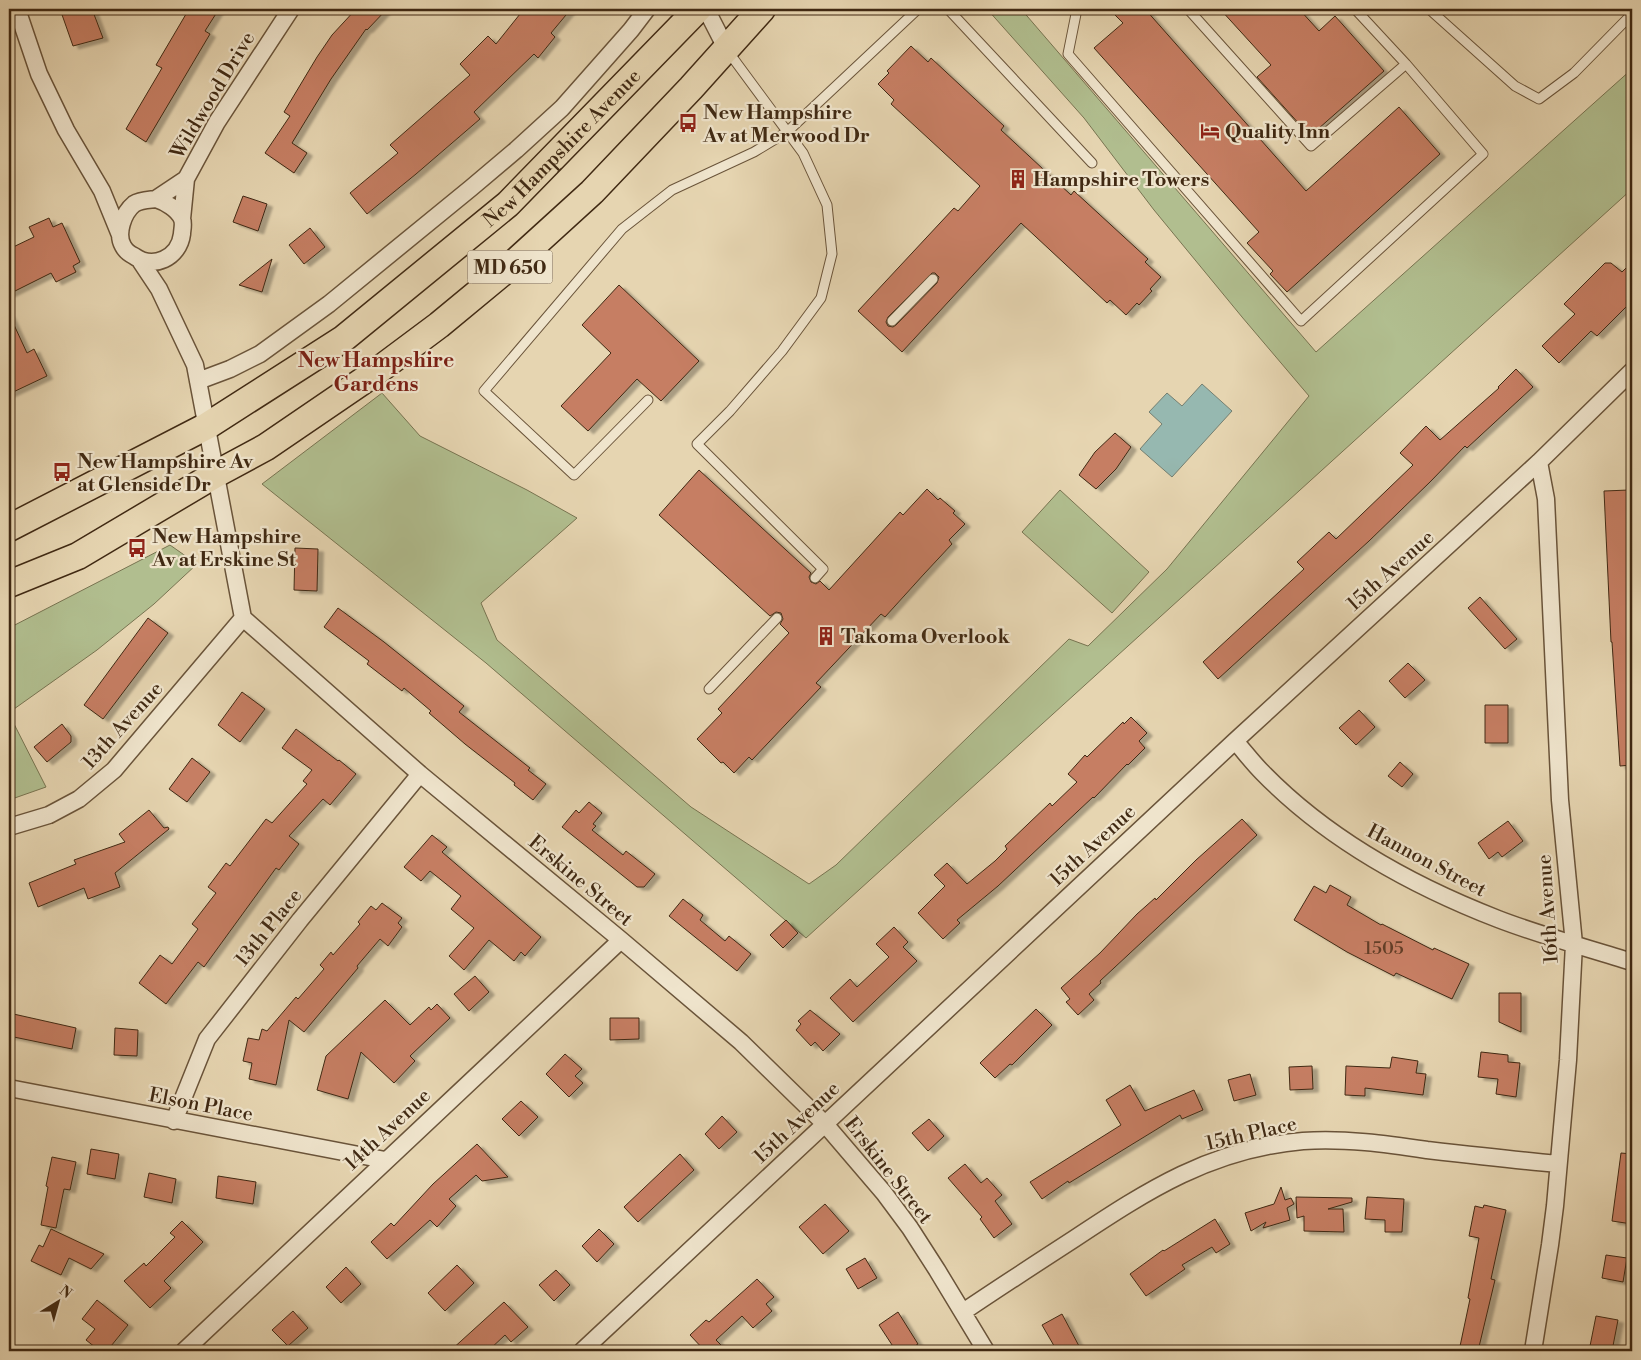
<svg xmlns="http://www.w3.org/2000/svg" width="1641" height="1360" font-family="'Libre Bodoni',serif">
<defs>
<filter id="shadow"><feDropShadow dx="5.5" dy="3" stdDeviation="1" flood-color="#0004"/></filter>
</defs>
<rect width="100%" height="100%" fill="#e6d5b1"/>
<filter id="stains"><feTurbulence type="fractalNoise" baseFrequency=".004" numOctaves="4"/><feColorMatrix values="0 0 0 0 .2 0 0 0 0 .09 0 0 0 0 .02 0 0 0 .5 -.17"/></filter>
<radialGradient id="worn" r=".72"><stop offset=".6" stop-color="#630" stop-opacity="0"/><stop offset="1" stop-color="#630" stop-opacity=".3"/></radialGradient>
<!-- green -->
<path fill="#b1be8f" stroke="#787451" d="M987 9H1021L1316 352 1632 69V189L806 938 486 663 262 484 382 393 420 436 527 490 577 518 481 603 497 640 691 807 809 884 836 865 1069 639 1088 646 1167 569 1309 396 1242 317 1154 210 1084 118Z
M1060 490 1149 572 1112 613 1022 532Z
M170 545 197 564 154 604 97 650 14 709 12 720 46 787 9 800V628Z"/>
<!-- water -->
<path fill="#96b8b0" stroke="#747f71" d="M1202 384 1232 411 1172 477 1140 449 1162 424 1149 412 1167 393 1182 406Z"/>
<!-- building -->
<path fill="#c67e63" stroke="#402913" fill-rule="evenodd" filter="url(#shadow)" d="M60 9H92L103 38 73 46Z
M189 9H219L205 31 210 34 146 142 126 129 162 68 156 65Z
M356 9H387L367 30 366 29 331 79 292 143 307 153 294 173 265 153 290 116 284 112 317 57 332 35Z
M524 9H571L551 33 555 37 538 58 534 54 474 112 480 119 416 174 367 214 350 193 398 153 390 145 470 75 460 64 488 36 496 44Z
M1109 9H1145L1306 191 1399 107 1440 154 1287 292 1270 274 1273 271 1247 243 1259 232 1094 48 1123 23Z
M1220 9H1299L1319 31 1335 16 1384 71 1310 136 1257 77 1271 65Z
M911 46 928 62 931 58 1004 126 1001 130 1071 195 1074 191 1148 259 1145 262 1161 277 1150 289 1152 291 1139 305 1137 303 1126 315 1110 300 1107 303 1021 223 902 352 858 311 954 208 958 211 980 186 891 104 894 100 878 84 889 73 887 71ZM932 273H935L939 277 937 283 896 325 893 327 888 326 886 322 888 317Z
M243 196 267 204 258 231 233 222Z
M49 218 53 227 62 223 80 262 73 266 76 272 56 282 51 273 9 294V249L34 237 29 227Z
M310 228 325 247 304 264 289 245Z
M272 259 262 292 239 285Z
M1632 262V301L1597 336 1591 331 1559 363 1542 346 1575 314 1564 304 1605 263H1611L1622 272Z
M619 285 699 361 661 401 637 379 588 431 561 406 611 353 582 325Z
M9 314 27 353 34 349 47 376 9 394Z
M1516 369 1533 387 1467 448 1465 446 1430 482 1369 541 1218 679 1203 662 1304 569 1297 562 1329 532 1336 539 1413 465 1400 453 1426 426 1440 440 1499 388 1498 387Z
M1115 433 1131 447 1116 469 1096 489 1079 475 1095 452Z
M699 470 811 573 809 577 811 582 816 584 820 581 829 590 900 512 903 515 927 489 938 500 940 498 955 511 953 513 965 524 949 540 952 544 924 574 885 617 881 614 816 683 821 687 752 760 749 757 734 773 723 762 721 763 697 739 722 713 718 709 789 633 780 624 783 619 781 613 776 612 770 616 659 515Z
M1629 490 1630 517H1632V765L1620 766 1612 642H1611L1604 491Z
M295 548 318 549 317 591 294 590Z
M1480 597 1517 639 1505 649 1468 608Z
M338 608 384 642 464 706 459 712 530 768 528 770 546 784 533 800 514 785 515 783 465 744 429 713 431 711 404 688 402 691 367 664 369 661 324 627Z
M148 618 168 633 103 719 84 705Z
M1408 663 1425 680 1405 698 1389 681Z
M242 692 265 709 240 742 218 725Z
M1485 705H1508V743H1485Z
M1359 710 1375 727 1356 745 1339 728Z
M1131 717 1147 733 1139 741 1145 748 1128 765 1127 764 1094 798 1093 797 998 886 957 920 960 923 943 939 918 913 945 886 934 875 947 863 967 884 995 861 1007 849 1005 846 1050 803 1052 806 1077 782 1068 774 1085 755 1087 757 1123 722 1124 724Z
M62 724 71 736V742L47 762 34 747Z
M296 729 338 761 339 760 356 774 330 805 323 799 289 836 299 844 279 870 276 868 204 967 198 962 166 1004 139 983 160 955 172 964 198 929 192 924 216 893 208 887 226 863 230 866 266 819 272 823 307 784 303 781 312 770 282 748Z
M192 758 210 772 187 802 169 789Z
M1400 762 1413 774 1402 787 1388 776Z
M589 802 602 813 593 824 596 826 592 830 623 855 626 851 655 874 644 887H637L562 827 576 810 579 813Z
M149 810 164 828 168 827 169 829 115 873 120 887 88 899 84 888 38 907 29 883 76 864 74 860 125 842 119 834Z
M1242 819 1257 835 1100 981 1101 983 1089 994 1094 1000 1078 1015 1066 1002 1070 999 1061 988 1100 953 1137 914 1155 898 1156 900 1196 860Z
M1508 821 1523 841 1502 857 1498 852 1489 859 1478 843Z
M432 835 447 847 442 852 541 937 525 956 521 952 514 961 489 940 464 970 449 956 474 928 451 909 461 896 430 871 421 881 404 867Z
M1330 885 1351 897 1347 905 1381 925 1382 924 1433 950 1434 948 1469 964 1452 999 1396 973 1394 976 1347 952 1294 920 1314 886 1326 893Z
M683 899 703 915 700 920 725 941 729 936 751 954 737 971 669 916Z
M382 903 402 918 398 923 402 927 388 946 380 939 357 966 358 968 304 1032 289 1020 276 1085 249 1079 252 1063 243 1061 248 1038 259 1040 262 1029 267 1031 296 997 298 999 324 969 320 965 331 952 333 955 360 924 358 922 371 906 376 910Z
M786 920 798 933 783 948 770 935Z
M894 927 908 942 903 947 917 961 853 1022 830 998 850 979 857 987 889 957 876 944Z
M475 976 489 992 469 1011 454 994Z
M1499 993H1521V1032L1499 1022Z
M385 1000 410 1025 429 1007 431 1010 437 1004 450 1018 410 1056 415 1061 394 1083 361 1052 348 1099 317 1090 326 1056Z
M1036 1009 1052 1025 1012 1065 1010 1064 995 1078 980 1063Z
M810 1010 840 1034 823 1051 815 1042 811 1046 796 1030 801 1024 798 1021Z
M9 1013 76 1028 72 1049 9 1036Z
M610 1018H639V1039L610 1040Z
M115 1028 138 1030 137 1056 114 1055Z
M1481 1052 1508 1055V1062L1520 1063 1516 1097 1496 1094 1498 1079 1478 1077Z
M565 1054 582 1069 575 1076 583 1083 569 1097 546 1074Z
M1392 1057 1418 1061 1416 1073 1426 1074 1423 1095 1365 1088V1096L1345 1095 1346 1066 1390 1068Z
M1312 1066 1313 1089 1290 1090 1289 1067Z
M1250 1074 1256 1095 1234 1101 1228 1080Z
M1130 1085 1145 1111 1194 1090 1203 1110 1182 1119 1180 1115 1069 1183 1068 1181 1042 1199 1030 1182 1121 1125 1106 1100Z
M521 1101 538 1117 519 1136 502 1119Z
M722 1116 737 1132 719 1149 705 1134Z
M929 1119 944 1136 928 1151 912 1133Z
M477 1144 508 1177 482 1181 476 1175 449 1199 456 1206 437 1227 430 1220 387 1259 371 1242 391 1223 394 1226 433 1184Z
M91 1149 119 1154 115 1179 87 1174Z
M1621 1153 1632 1154V1224L1612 1221Z
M680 1154 694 1170 638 1222 624 1207Z
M52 1157 76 1162 70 1190 64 1189 56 1228 41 1225 48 1187 46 1186Z
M965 1164 981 1183 987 1178 1002 1195 995 1201 1012 1224 994 1238 980 1219 982 1217 948 1178Z
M149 1173 176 1179 172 1203 144 1197Z
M218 1176 256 1182 253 1204 216 1198Z
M1281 1187 1285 1200 1291 1198 1294 1204 1287 1208 1290 1220 1263 1228 1266 1222 1251 1231 1245 1213 1274 1204Z
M1296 1197 1352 1198V1202L1328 1209H1343L1344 1232 1304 1231V1216L1297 1218Z
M1367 1197 1404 1199 1402 1232H1385V1220L1365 1219Z
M825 1204 849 1231 823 1254 799 1227Z
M1484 1205 1506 1210 1491 1279 1495 1280 1478 1351H1459L1470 1299 1468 1298 1479 1238 1469 1236 1475 1206 1483 1208Z
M1215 1219 1230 1244 1216 1253 1212 1247 1182 1265 1185 1269 1146 1296 1130 1274 1163 1250 1164 1251Z
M182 1221 203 1242 164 1281 171 1288 150 1308 124 1281 144 1263 146 1266 175 1237 170 1233Z
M51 1229 104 1254 91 1269 69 1258 61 1275 31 1261 39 1245 43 1247Z
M599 1229 614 1244 597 1262 582 1246Z
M1606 1255 1627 1258 1623 1282 1602 1278Z
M865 1258 877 1278 858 1289 846 1269Z
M457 1265 474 1283 445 1311 428 1293Z
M346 1267 361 1284 341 1303 326 1287Z
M556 1270 570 1285 554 1301 539 1285Z
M757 1279 774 1297 766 1304 772 1311 753 1328 742 1316 716 1340 727 1351H705L690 1335 706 1320 709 1322Z
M97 1300 128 1325 107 1351H100L86 1340 95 1329 82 1319Z
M504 1302 528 1327 511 1342 505 1335 488 1351H450Z
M293 1311 308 1328 288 1346 272 1330Z
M898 1312 918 1344 907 1351H896L879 1325Z
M1062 1314 1079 1346 1069 1351H1057L1042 1325Z
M1596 1316 1618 1320 1612 1351H1589Z"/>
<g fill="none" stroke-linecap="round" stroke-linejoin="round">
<!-- service casing -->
<g stroke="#6a543a" stroke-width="11">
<path id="service" d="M948 9 1092 163
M1077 9 1068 54 1301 321 1483 154 1406 64 1355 9
M1188 9 1311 146 1406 64
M1429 9 1515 86 1539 99 1574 73 1632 14
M727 50 803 153 827 205 832 254 821 298 782 351 730 411 697 444 823 569 815 578
M892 321 933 279
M648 400 574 475 484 391 622 229 672 190 754 152 787 132 918 9
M709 689 777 618"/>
</g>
<!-- minor casing -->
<g stroke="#6a543a" stroke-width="19">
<path id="minor" d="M17 9 39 74 66 130 102 191 120 235
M706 9 726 48
M156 199C165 202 178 209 182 219 184 224 182 230 182 234 179 258 153 270 134 256 130 254 125 250 123 246 116 234 123 213 134 204 140 200 148 200 156 199Z
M156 199 186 179
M182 219 186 179 217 122 291 9
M141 262 159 289 195 365 243 618 420 774 621 940 741 1042 825 1124 884 1193 910 1228 937 1270 986 1351
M198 381 230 369 260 354 329 304 471 188 516 150 562 108 631 30 647 9
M1235 741C1244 751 1252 762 1262 772 1327 839 1413 886 1498 919 1542 936 1588 948 1632 962
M9 827 49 815 79 799 114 770 243 618
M9 1088 385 1160
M174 1121 207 1039 300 920 420 774
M963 1312C1000 1287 1037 1263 1074 1239 1148 1190 1211 1149 1303 1141 1344 1138 1387 1144 1427 1150 1471 1155 1515 1160 1558 1164
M184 1351 621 940
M582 1351 1235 741 1539 462 1632 371
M1533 1351 1550 1245 1555 1206 1568 1060 1574 944 1560 800 1546 499 1539 462"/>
</g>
<!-- primary casing -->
<g stroke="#402913" stroke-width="29">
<g id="primary">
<path id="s1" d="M9 528 207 426 343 339 508 204 698 9"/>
<path d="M9 584 78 556 216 474 266 447 376 372 439 325 514 263 592 192 691 88 762 9"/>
</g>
</g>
<!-- service -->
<use href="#service" stroke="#efe4cc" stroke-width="9"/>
<!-- minor -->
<use href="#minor" stroke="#efe4cc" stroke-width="16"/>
<!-- primary -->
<use href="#primary" stroke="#e6d5b1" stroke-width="26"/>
</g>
<!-- icons -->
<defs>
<g id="bus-bare" transform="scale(1.5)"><path d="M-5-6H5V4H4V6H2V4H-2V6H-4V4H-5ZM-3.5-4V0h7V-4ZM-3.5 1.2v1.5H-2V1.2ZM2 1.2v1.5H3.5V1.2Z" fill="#8f2418" stroke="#efe4cc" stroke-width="2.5" paint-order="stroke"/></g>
<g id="hotel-bare" transform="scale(1.5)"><path d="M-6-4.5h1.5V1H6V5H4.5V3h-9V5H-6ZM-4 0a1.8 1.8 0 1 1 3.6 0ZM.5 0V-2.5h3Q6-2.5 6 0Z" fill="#8f2418" stroke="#efe4cc" stroke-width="2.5" paint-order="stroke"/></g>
<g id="building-bare" transform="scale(1.5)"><path d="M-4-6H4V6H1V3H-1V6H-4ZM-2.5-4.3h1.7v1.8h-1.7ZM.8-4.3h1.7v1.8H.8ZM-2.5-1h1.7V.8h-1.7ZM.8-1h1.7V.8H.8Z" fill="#8f2418" stroke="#efe4cc" stroke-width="2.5" paint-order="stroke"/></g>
</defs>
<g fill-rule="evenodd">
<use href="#bus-bare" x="688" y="123"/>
<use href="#hotel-bare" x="1210" y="131"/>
<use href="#building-bare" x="1018" y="179"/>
<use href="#bus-bare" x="62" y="472"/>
<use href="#bus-bare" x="137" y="548"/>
<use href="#building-bare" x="826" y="636"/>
</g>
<g text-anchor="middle" stroke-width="4.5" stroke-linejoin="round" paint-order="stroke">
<!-- number labels -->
<g font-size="18" fill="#623e27">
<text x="1384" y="954">1505</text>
</g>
<!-- shield labels -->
<rect fill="#efe4cc" stroke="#74614a" stroke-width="1" x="467.5" y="250.5" width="85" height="33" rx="4"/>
<g font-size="19" font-weight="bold" fill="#402913">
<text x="510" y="274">MD 650</text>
</g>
<!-- street labels -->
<g font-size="20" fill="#402913" stroke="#efe4cc">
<text transform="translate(212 95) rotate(-59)" y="7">Wildwood Drive</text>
<text dy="7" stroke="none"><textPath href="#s1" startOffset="675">New Hampshire Avenue</textPath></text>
<text transform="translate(1390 570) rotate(-42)" y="7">15th Avenue</text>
<text transform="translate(122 725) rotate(-48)" y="7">13th Avenue</text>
<text transform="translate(1092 845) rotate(-43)" y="7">15th Avenue</text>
<text transform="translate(1427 860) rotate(28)" y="7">Hannon Street</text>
<text transform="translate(581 880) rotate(40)" y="7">Erskine Street</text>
<text transform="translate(1547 909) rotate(-94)" y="7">16th Avenue</text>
<text transform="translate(268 927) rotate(-51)" y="7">13th Place</text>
<text transform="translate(201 1104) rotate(11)" y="7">Elson Place</text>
<text transform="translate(796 1122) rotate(-43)" y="7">15th Avenue</text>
<text transform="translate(387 1129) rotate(-43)" y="7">14th Avenue</text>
<text transform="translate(1251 1133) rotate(-13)" y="7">15th Place</text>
<text transform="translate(889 1170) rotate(52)" y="7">Erskine Street</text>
</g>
<!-- poi labels -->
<g font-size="20" font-weight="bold" fill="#402913" stroke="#efe4cc" text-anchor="start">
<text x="703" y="119">New Hampshire<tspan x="703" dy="23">Av at Merwood Dr</tspan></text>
<text x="1225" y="138">Quality Inn</text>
<text x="1033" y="186">Hampshire Towers</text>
<text x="77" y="468">New Hampshire Av<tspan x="77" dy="23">at Glenside Dr</tspan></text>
<text x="152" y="543">New Hampshire<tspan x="152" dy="23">Av at Erskine St</tspan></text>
<text x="841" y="643">Takoma Overlook</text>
</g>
<!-- neighbourhood labels -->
<g font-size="21" font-weight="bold" fill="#7a1f14" stroke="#efe4cc">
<text x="376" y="367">New Hampshire<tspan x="376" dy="24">Gardens</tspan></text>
</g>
</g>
<!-- margin -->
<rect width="1641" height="1360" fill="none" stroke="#e6d5b1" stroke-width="30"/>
<rect x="10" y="10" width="1621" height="1340" fill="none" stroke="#402913" stroke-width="2.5"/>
<rect x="15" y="15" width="1611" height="1330" fill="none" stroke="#402913"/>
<!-- north arrow -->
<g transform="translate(58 1302) rotate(37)" stroke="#efe4cc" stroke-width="4" paint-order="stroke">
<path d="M0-4L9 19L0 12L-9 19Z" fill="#402913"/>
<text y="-8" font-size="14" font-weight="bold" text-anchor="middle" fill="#402913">N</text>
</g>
<rect width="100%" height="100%" filter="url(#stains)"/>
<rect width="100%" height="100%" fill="url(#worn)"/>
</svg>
